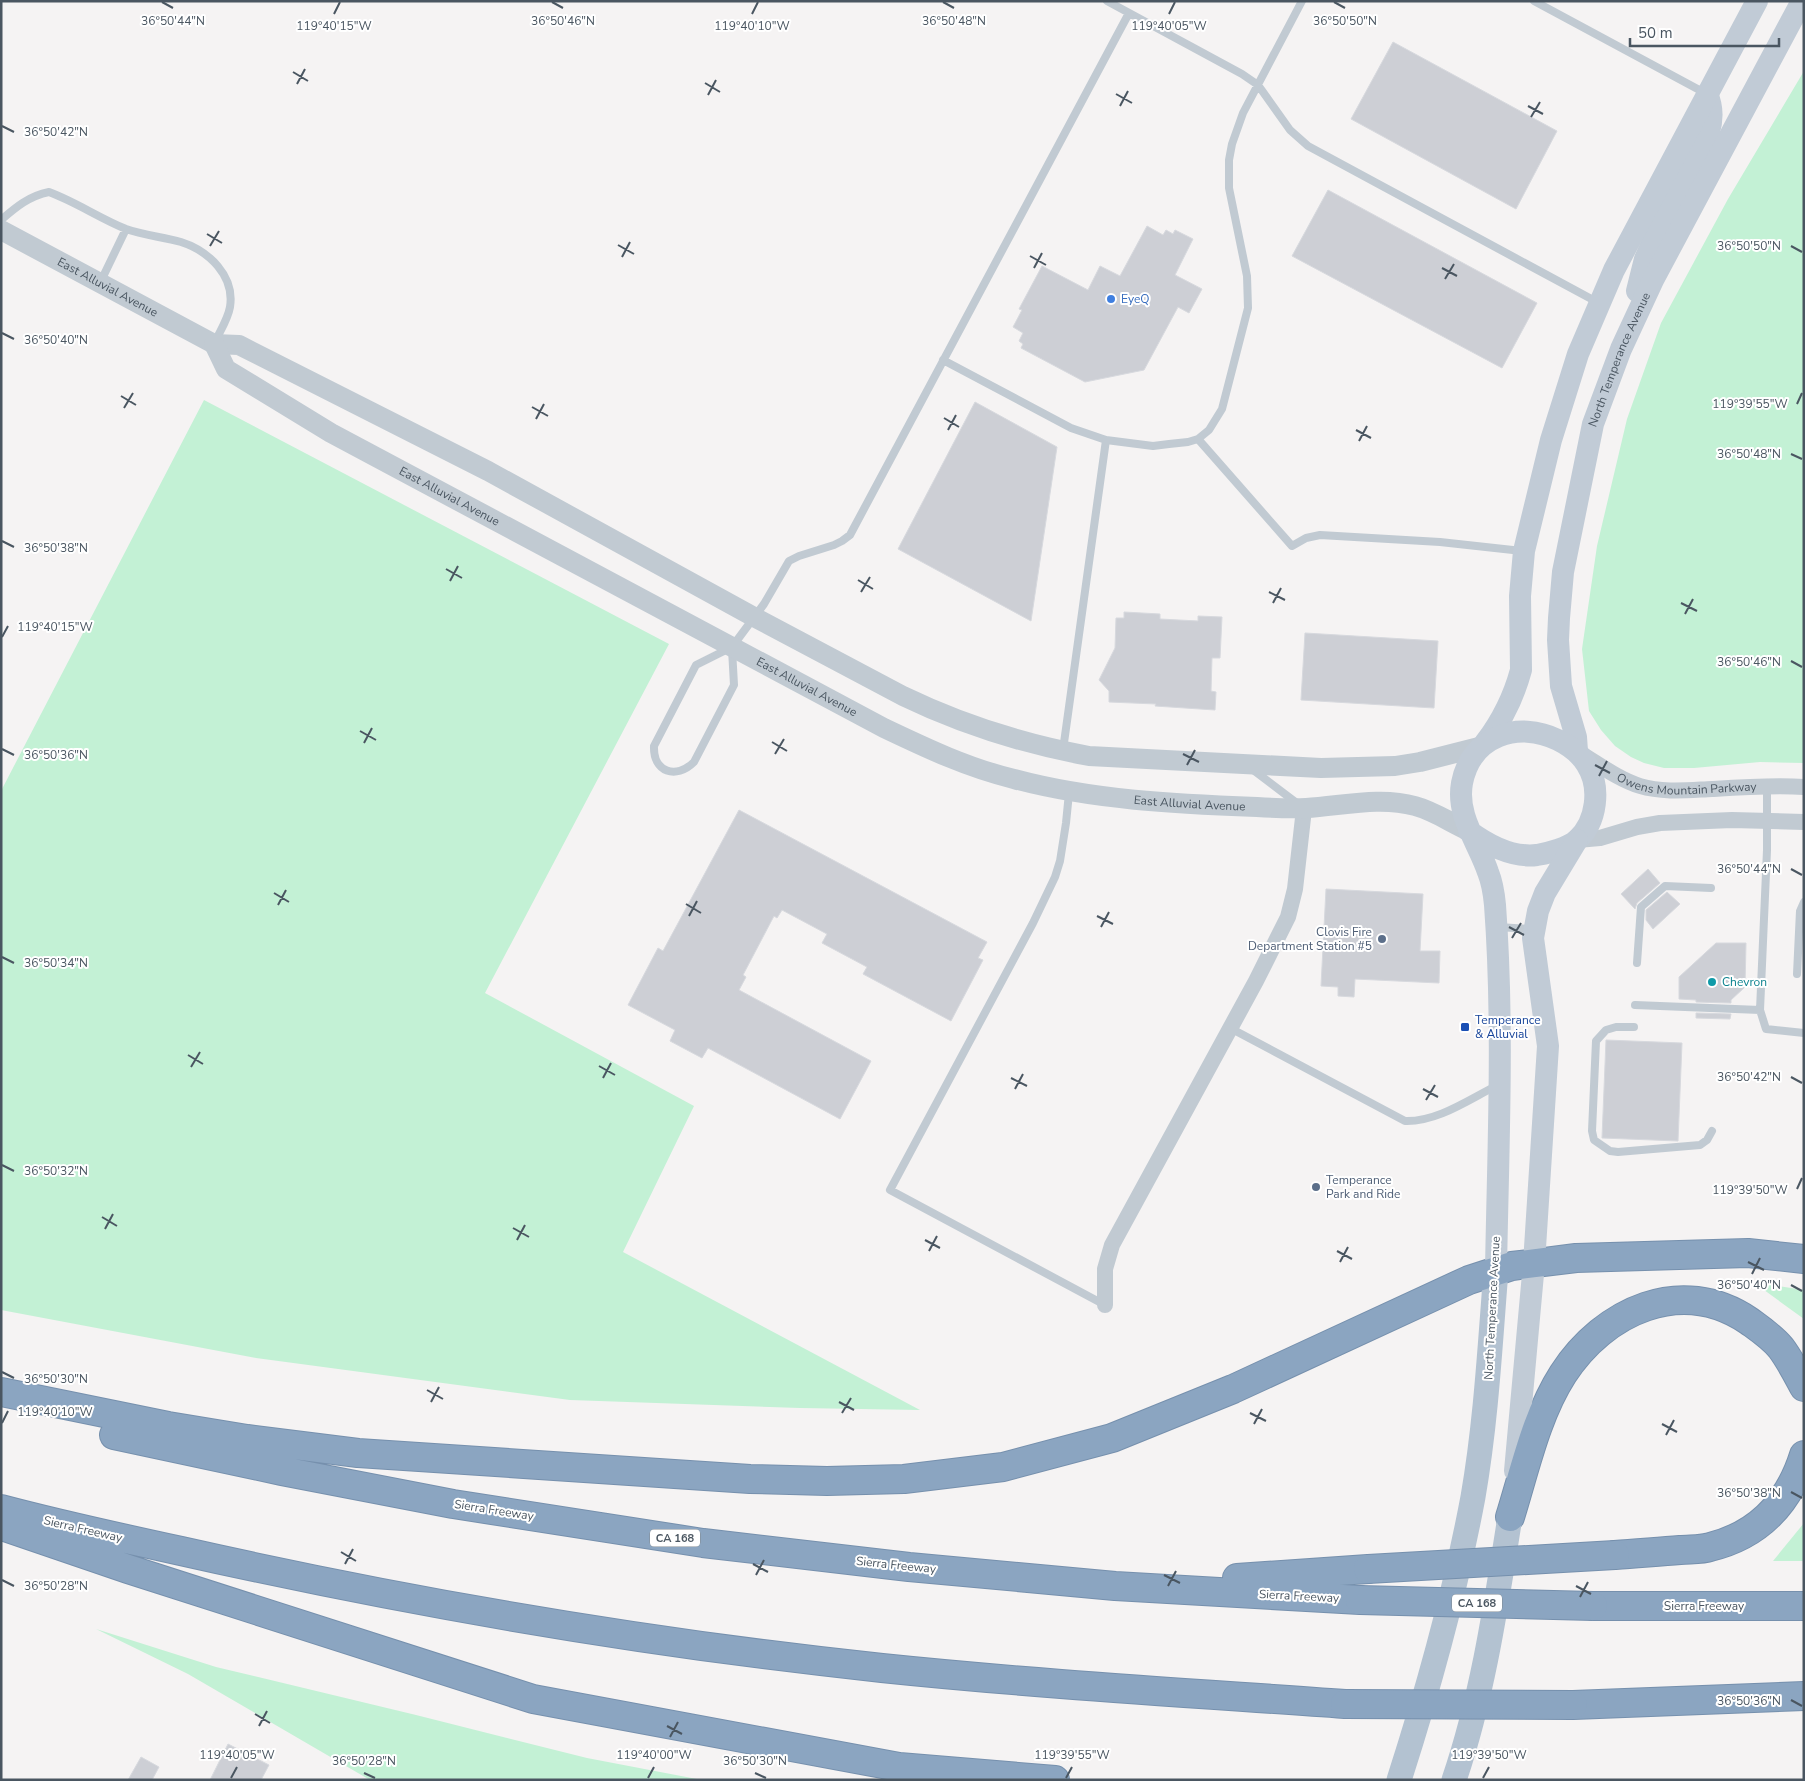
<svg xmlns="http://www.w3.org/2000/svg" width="1805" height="1781" font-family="'Nunito Sans',sans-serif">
<rect width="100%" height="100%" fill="#f5f3f3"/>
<!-- green -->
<path fill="#c3f1d5" d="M1804 71V763L1760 762 1694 768H1664L1644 763 1631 757 1615 746 1601 730 1589 711 1582 649 1597 546 1627 419 1661 323 1728 199Z
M204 400 669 644 485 993 694 1106 623 1252 920 1410 800 1408 570 1400 256 1358 1 1310V791Z
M1753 1282 1804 1290V1319Z
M1804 1523V1561H1773Z
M96 1629 216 1667 416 1715 587 1758 702 1780H370L188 1674Z"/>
<!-- building -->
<path fill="#cdcfd5" stroke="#d7d9de" d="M1393 42 1557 131 1516 209 1351 119Z
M1328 190 1537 303 1502 368 1292 256Z
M1147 226 1163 235 1166 230 1173 234 1175 230 1193 239 1175 275 1202 289 1189 313 1178 307 1144 370 1085 382 1021 348 1023 344 1019 341 1023 333 1013 327 1022 310 1019 309 1042 266 1088 290 1100 266 1120 276Z
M975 402 1057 447 1031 621 898 549Z
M1124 612 1160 614V619L1198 621V616L1222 617 1220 658H1212L1211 691 1216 692 1215 710 1155 706 1156 704 1109 702V691L1099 680 1115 648 1116 618H1124Z
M1305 633 1438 641 1434 708 1301 700Z
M739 810 987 942 978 958 983 960 951 1021 863 974 867 967 822 943 827 934 782 910 777 918 774 916 743 975 746 977 739 990 871 1061 840 1119 708 1048 702 1058 670 1041 675 1030 628 1005 658 948 663 951Z
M1648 869 1660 883 1637 903 1635 909 1621 894Z
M1326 889 1423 894 1420 951H1440L1439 983 1355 979 1354 997 1338 996V987L1321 986Z
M1667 892 1680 904 1653 929 1646 920V910Z
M1716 943H1746L1745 987 1731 1000V1003L1696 1002V1000L1679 999V977Z
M1696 1013 1731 1014 1730 1019 1696 1018Z
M1606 1040 1682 1043 1678 1141 1602 1138Z
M228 1744 269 1765 261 1780H210Z
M141 1757 159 1767 152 1780H128Z"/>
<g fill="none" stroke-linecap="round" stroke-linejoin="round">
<!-- motorway casing -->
<g stroke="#7690ad" stroke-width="30">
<path id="motorway" d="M1 1392 168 1426 247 1439 358 1453 750 1479 827 1481 904 1479 1003 1467 1112 1438 1233 1389 1469 1280 1512 1266 1576 1258 1748 1253 1804 1259
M114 1435 282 1471 453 1504 703 1543 909 1567 1115 1586 1360 1600
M1 1509C61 1525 121 1538 181 1551 412 1603 646 1643 882 1668 1036 1684 1191 1693 1345 1704
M1510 1517C1525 1469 1536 1416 1563 1374 1604 1311 1681 1275 1749 1321 1760 1329 1772 1337 1781 1348 1790 1360 1797 1374 1804 1387
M5 1527 128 1569 533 1699 899 1767 1055 1780
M1615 1555C1636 1553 1658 1552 1680 1550 1690 1549 1701 1550 1710 1547 1759 1535 1789 1503 1804 1455
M1237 1578 1368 1569
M1593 1606H1804
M1573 1705 1804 1696"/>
</g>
<!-- service -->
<path stroke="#c1cad2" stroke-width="8" d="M1107 1 1242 74 1258 85 1290 130 1308 146 1597 302
M1534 1 1705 93
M1 220C16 207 29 196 49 192 76 202 99 218 126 229 143 235 163 237 181 242 209 251 235 276 230 307 228 319 220 331 215 342
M100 283 126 229
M943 360 1071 428 1106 440 1153 446 1169 444 1188 442 1198 439 1209 430 1222 409 1248 308 1247 276 1229 188V160L1232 144 1243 113 1302 1
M1198 439 1292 546 1306 538 1320 535 1440 542 1522 551
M732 649 734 685 694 762C676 780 653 772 654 746L696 665 732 647 764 604 789 561 799 556 834 545 842 541 850 535 1129 13
M1063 750 1106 440
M1252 769 1298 804
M1767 786V850L1760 1010 1766 1029 1804 1033
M1069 793 1066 823 1060 861 1055 877 1033 923 890 1190 1105 1305
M1498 927 1532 929
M1637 963 1641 907 1665 886 1711 888
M1797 974 1800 911 1804 902
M1635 1005 1760 1010
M1634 1027H1616L1606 1030 1596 1041 1592 1131 1594 1140 1610 1151 1618 1152 1700 1145 1707 1140 1712 1131
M1230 1028 1405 1121C1437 1122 1468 1100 1496 1086"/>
<!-- minor -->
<g stroke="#c1cad2" stroke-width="16">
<path id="s1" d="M1580 753C1600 765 1618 779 1640 786 1663 793 1689 790 1712 789 1743 787 1773 785 1804 787"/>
<path d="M1577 840 1600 838 1637 827 1660 823 1732 820 1804 822"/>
<path d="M1105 1305V1269L1112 1245 1256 981 1288 917 1295 889 1304 809"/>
</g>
<!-- tertiary -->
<g stroke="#c1cad2" stroke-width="20">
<path id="s2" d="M1 230 214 344 239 345 488 471 754 617 903 696C963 725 1024 744 1089 756L1321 768 1395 766 1420 762 1483 746"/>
<path id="s3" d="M214 344 226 369 331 433 884 728C926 748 968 768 1014 779 1092 800 1176 804 1257 807 1273 808 1290 809 1306 808 1342 806 1380 796 1415 806 1434 811 1451 823 1469 831"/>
</g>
<!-- secondary -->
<g stroke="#c1cbd6" stroke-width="22">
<path d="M1637 291 1645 259 1655 237 1709 132C1713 118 1713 107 1707 94"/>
<path d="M1485 743C1501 722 1514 696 1521 670L1520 596 1524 551 1551 440 1578 354 1614 270 1757 1"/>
<path id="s4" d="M1577 751 1576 737 1561 686 1558 640 1559 618 1563 572 1593 424 1621 349 1653 280 1802 1"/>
<path d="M1469 831C1488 845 1512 858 1537 855 1549 853 1568 848 1577 840 1597 822 1601 787 1587 765 1580 753 1570 746 1558 740 1518 720 1471 736 1462 783 1456 816 1478 842 1488 872 1492 882 1494 894 1495 905 1504 1027 1498 1149 1496 1270"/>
<path d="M1515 1471 1534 1263 1548 1046 1533 938 1538 911 1545 893 1577 840"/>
</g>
<!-- primary -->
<path stroke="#b3c2d1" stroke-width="25" d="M1399 1780C1429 1687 1455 1593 1473 1497 1486 1422 1490 1346 1496 1270
M1454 1780C1483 1695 1496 1605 1510 1517"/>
<!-- motorway -->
<use href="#motorway" stroke="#8ba5c1" stroke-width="28"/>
<!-- motorway-bridge casing -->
<g stroke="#7690ad" stroke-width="30" stroke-linecap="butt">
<path id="motorway-bridge" d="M1368 1569 1615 1555
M1360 1600 1593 1606
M1345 1704 1573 1705"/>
</g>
<!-- motorway-bridge -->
<use href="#motorway-bridge" stroke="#8ba5c1" stroke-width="28"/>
</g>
<!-- ticks -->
<path fill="none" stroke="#4a5661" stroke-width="2" d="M162 2 173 8M552 2 563 8M943 2 954 8M1334 2 1345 8M334 14 340 2M752 14 758 2M1169 14 1175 2M293 72 308 81M705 83 720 92M297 84 305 69M1116 94 1132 103M708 95 716 80M1120 106 1128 91M1528 106 1543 114M1531 117 1540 102M2 126 14 132M207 234 222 243M618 245 634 254M210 246 219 231M1791 246 1802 252M1030 256 1046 265M622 257 630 242M1034 268 1042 253M1442 268 1457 276M1445 279 1454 264M2 333 14 339M121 396 136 405M1797 404 1802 393M532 407 548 416M124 408 133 393M944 418 959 427M536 419 544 404M948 430 956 415M1356 430 1371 438M1359 441 1367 426M1791 454 1802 459M2 541 14 547M446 569 462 578M858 580 873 589M450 581 458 566M861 592 870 577M1269 592 1285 600M1273 603 1281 588M1681 603 1697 611M1685 614 1693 599M2 637 8 626M1791 661 1802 667M360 731 376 740M772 742 787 751M364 743 372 728M2 749 14 755M775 754 784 739M1183 754 1199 762M1187 765 1195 750M1595 765 1610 773M1599 776 1607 761M1791 869 1802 875M274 893 289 902M686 904 701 913M278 905 286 890M689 916 697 901M1097 916 1113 924M1101 927 1109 912M1509 927 1524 935M1512 938 1521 923M2 957 14 963M188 1055 203 1064M599 1066 615 1075M191 1067 200 1052M1791 1077 1802 1083M603 1078 611 1063M1011 1078 1027 1086M1015 1089 1023 1074M1423 1089 1438 1097M1426 1100 1435 1085M2 1165 14 1171M1797 1189 1802 1178M102 1217 117 1226M513 1228 529 1237M105 1229 113 1214M517 1240 525 1225M925 1240 940 1248M929 1251 937 1236M1337 1251 1352 1259M1340 1262 1348 1247M1748 1262 1764 1270M1752 1274 1760 1258M1791 1285 1802 1291M2 1372 14 1378M427 1390 443 1399M431 1402 439 1387M839 1402 854 1410M842 1413 851 1398M1250 1413 1266 1421M2 1423 8 1411M1254 1424 1262 1409M1662 1424 1677 1432M1666 1435 1674 1420M1791 1492 1802 1498M341 1552 356 1561M345 1564 353 1549M753 1564 768 1572M756 1575 764 1560M1164 1575 1180 1583M2 1580 14 1586M1168 1586 1176 1571M1576 1586 1591 1594M1580 1597 1588 1582M1791 1700 1802 1706M255 1714 270 1723M259 1726 267 1711M667 1726 682 1734M670 1737 678 1722M364 1773 375 1778M755 1773 766 1778M231 1778 237 1767M648 1778 654 1767M1066 1778 1072 1767M1483 1778 1489 1767"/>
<!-- markers -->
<circle fill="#3f7fe0" stroke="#fff" stroke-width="2" cx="1111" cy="299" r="5"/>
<g fill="#5c6f8a" stroke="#fff" stroke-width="2">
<circle cx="1382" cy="939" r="5"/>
<circle cx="1316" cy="1187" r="5"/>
</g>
<circle fill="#0f9aa8" stroke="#fff" stroke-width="2" cx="1712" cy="982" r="5"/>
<rect fill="#1a4fb4" stroke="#fff" stroke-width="2" x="1460" y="1022" width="10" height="10" rx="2.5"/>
<g text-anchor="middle" stroke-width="4" stroke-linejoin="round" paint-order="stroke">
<!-- shield labels -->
<g fill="#fff" stroke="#808990" stroke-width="1">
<rect x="650" y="1529.5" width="50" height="17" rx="4"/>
<rect x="1452" y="1594.5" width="50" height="17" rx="4"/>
</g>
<g font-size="11" font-weight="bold" fill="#4a5661">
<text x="675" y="1542">CA 168</text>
<text x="1477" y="1607">CA 168</text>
</g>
<!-- street labels -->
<g font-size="12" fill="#4a5661" stroke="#fff">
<text dy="4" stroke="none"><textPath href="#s2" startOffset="121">East Alluvial Avenue</textPath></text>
<text dy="4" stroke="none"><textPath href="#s4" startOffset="402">North Temperance Avenue</textPath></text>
<text dy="4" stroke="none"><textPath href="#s3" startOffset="285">East Alluvial Avenue</textPath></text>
<text dy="4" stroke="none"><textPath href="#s3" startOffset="690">East Alluvial Avenue</textPath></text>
<text dy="4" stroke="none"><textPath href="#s1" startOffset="115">Owens Mountain Parkway</textPath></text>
<text dy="4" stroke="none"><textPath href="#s3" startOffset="1095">East Alluvial Avenue</textPath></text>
<text transform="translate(1492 1308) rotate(-87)" y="4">North Temperance Avenue</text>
<text transform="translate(494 1510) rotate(9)" y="4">Sierra Freeway</text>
<text transform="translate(83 1529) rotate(13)" y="4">Sierra Freeway</text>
<text transform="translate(896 1565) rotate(6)" y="4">Sierra Freeway</text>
<text transform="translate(1299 1596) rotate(3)" y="4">Sierra Freeway</text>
<text x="1704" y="1610">Sierra Freeway</text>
</g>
<!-- shop labels -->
<g font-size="12" fill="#366cbe" stroke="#fff" text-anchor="start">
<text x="1121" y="303">EyeQ</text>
</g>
<!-- service labels -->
<g font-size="12" fill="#4e5e75" stroke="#fff" text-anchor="end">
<text x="1372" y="936">Clovis Fire<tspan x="1372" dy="14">Department Station #5</tspan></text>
<text x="1326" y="1184" text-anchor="start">Temperance<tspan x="1326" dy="14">Park and Ride</tspan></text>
</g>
<!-- culture labels -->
<g font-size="12" fill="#0d838f" stroke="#fff" text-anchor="start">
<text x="1722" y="986">Chevron</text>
</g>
<!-- transit labels -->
<g font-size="12" fill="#164399" stroke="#fff" text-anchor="start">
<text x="1475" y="1024">Temperance<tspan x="1475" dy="14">&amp; Alluvial</tspan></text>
</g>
</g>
<g font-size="12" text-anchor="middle" fill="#4a5661" stroke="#fff" stroke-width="4" stroke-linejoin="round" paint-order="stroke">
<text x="1345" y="25">36°50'50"N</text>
<text x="173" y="25">36°50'44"N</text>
<text x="563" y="25">36°50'46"N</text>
<text x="954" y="25">36°50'48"N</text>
<text x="334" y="30">119°40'15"W</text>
<text x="752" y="30">119°40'10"W</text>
<text x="1169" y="30">119°40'05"W</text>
<text x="56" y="136">36°50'42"N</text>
<text x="1749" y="250">36°50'50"N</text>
<text x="56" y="344">36°50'40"N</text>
<text x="1750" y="408">119°39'55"W</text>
<text x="1749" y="458">36°50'48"N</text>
<text x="56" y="552">36°50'38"N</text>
<text x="55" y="631">119°40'15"W</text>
<text x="1749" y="666">36°50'46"N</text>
<text x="56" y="759">36°50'36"N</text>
<text x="1749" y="873">36°50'44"N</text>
<text x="56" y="967">36°50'34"N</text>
<text x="1749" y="1081">36°50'42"N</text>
<text x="56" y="1175">36°50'32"N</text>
<text x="1750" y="1194">119°39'50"W</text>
<text x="1749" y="1289">36°50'40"N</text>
<text x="56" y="1383">36°50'30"N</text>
<text x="55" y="1416">119°40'10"W</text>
<text x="1749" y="1497">36°50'38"N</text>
<text x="56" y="1590">36°50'28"N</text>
<text x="1749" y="1705">36°50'36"N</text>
<text x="237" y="1759">119°40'05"W</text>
<text x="654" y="1759">119°40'00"W</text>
<text x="1072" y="1759">119°39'55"W</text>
<text x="1489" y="1759">119°39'50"W</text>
<text x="364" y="1765">36°50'28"N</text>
<text x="755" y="1765">36°50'30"N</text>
</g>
<!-- border -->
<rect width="1805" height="1781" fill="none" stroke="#4a5661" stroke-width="5"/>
<!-- scale -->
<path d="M1630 38v8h149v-8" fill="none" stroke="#4a5661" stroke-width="2.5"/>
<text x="1638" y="38" font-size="15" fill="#4a5661" stroke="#ffffff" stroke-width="4" paint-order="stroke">50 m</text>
</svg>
